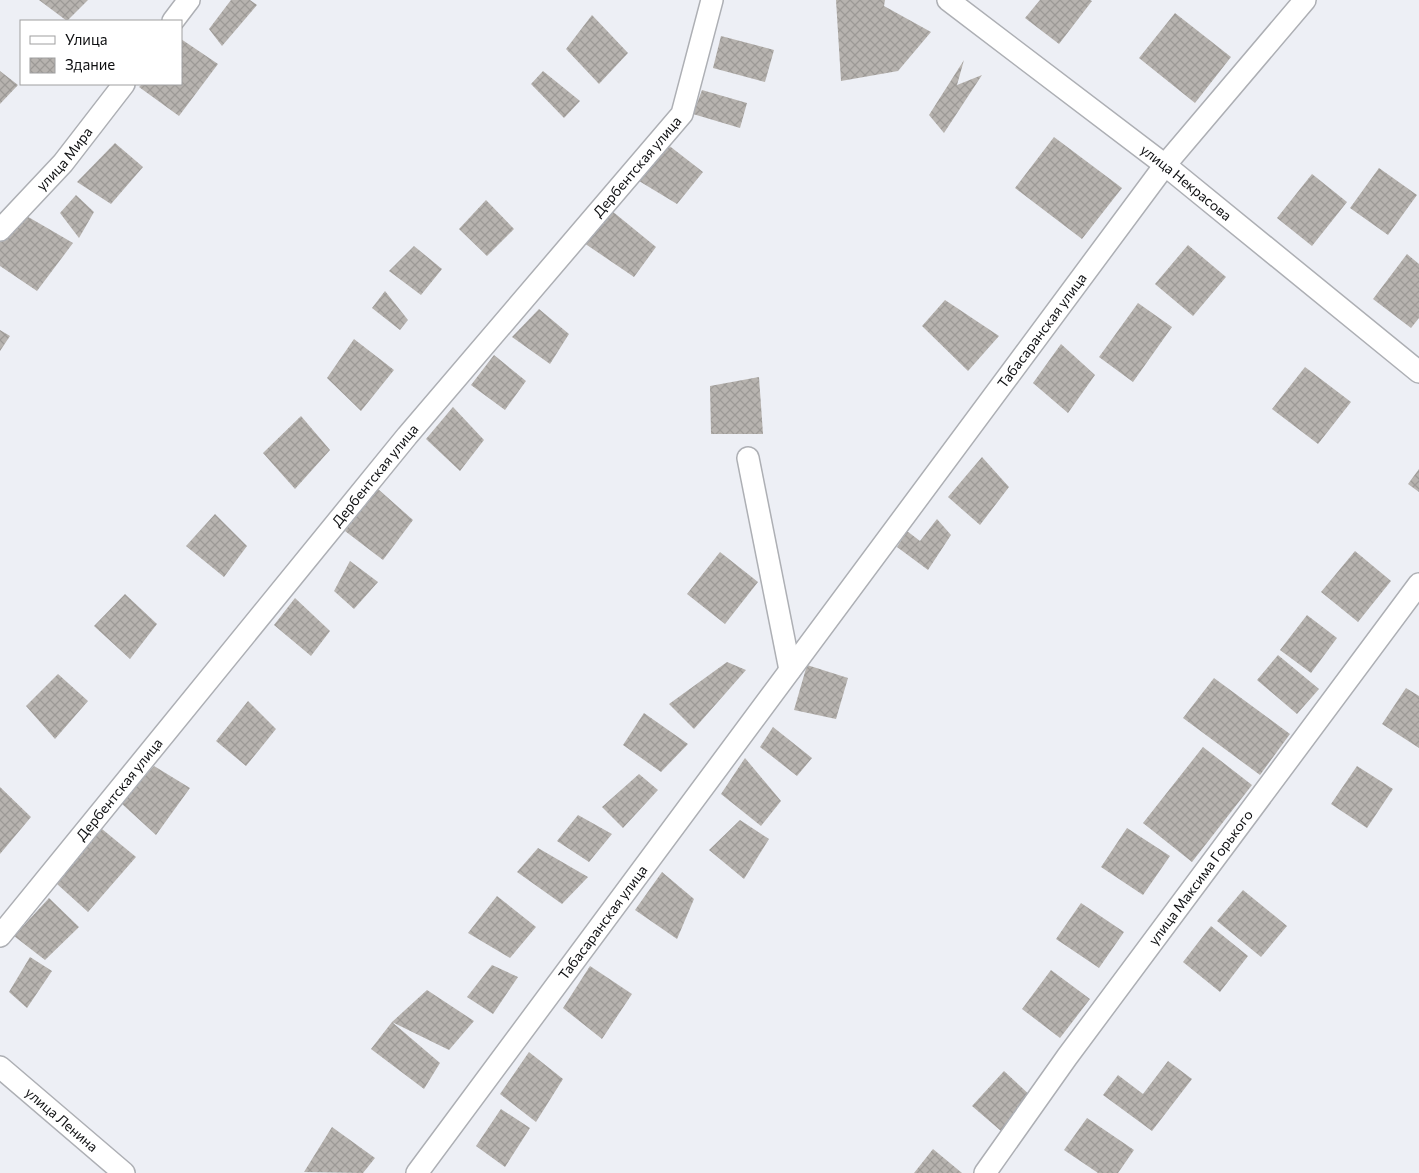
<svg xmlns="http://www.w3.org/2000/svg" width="1419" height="1173" font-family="Commissioner,sans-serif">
<defs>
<pattern id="building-cross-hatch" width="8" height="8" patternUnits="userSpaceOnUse" patternTransform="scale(1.25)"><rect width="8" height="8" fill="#b7b3af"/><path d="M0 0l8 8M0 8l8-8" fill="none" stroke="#9c9996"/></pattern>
</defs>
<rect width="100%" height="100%" fill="#edeff5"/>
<!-- building -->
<path fill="url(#building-cross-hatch)" d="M39 0H88L67 21Z
M231 0H250L257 5 222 46 209 29Z
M836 0H885L884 6 931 32 898 71 841 81Z
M1040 0H1090L1092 1 1059 44 1025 18Z
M1175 13 1231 57 1195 103 1139 58Z
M592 15 628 53 599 84 566 49Z
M721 36 774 50 765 82 713 68Z
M181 39 218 64 179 116 139 87 142 84H181Z
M964 60 957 85 982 75 944 133 929 115Z
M0 71 18 85 0 104Z
M543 71 580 101 564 118 531 84Z
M702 90 747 103 740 128 693 114Z
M1054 137 1122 188 1082 239 1015 188Z
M115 143 143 167 111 204 77 182Z
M667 144 703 172 677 204 639 181Z
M1379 168 1417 195 1388 235 1350 208Z
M1312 174 1347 202 1312 246 1277 218Z
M76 195 94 212 79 238 60 213Z
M486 200 514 229 487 256 459 229Z
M18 211 73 243 37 291 0 266V230Z
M612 211 656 247 634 277 584 243Z
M1188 245 1226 277 1193 316 1155 284Z
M414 246 442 269 421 295 389 271Z
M1407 254 1419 264V318L1411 328 1373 299Z
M385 291 408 320 400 330 372 308Z
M945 300 999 336 968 371 922 326Z
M1138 303 1172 327 1133 382 1099 357Z
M539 309 569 334 550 364 512 337Z
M0 330 10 336 0 351Z
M354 339 394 370 361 411 327 378Z
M1061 344 1095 375 1068 413 1033 383Z
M494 355 526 381 505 410 471 385Z
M1305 367 1351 402 1318 444 1272 409Z
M759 377 763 434H711L710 386Z
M453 407 484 440 460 471 426 439Z
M301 416 330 450 295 489 263 453Z
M982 457 1009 487 980 525 948 497Z
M1419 469V492L1408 484Z
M378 489 413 520 383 560 345 531Z
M215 514 247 546 224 577 186 546Z
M937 519 951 535 928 570 897 547 907 531 920 541Z
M1355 551 1391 581 1358 622 1321 592Z
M720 552 758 582 725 624 687 594Z
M350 561 378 582 354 609 334 591Z
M125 594 157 624 130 659 94 626Z
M295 598 330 631 311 656 274 625Z
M1307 615 1337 638 1311 673 1280 650Z
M1278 655 1319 689 1297 714 1257 680Z
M727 662 746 670 694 729 669 704Z
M807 665 848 678 836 719 794 710Z
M58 674 88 701 55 739 26 706Z
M1214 678 1290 734 1260 775 1183 718Z
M1406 688 1419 696V748L1382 724Z
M248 701 276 729 246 766 216 741Z
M644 713 688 744 661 772 623 745Z
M773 727 812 758 797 776 760 747Z
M1203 747 1252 785 1192 862 1143 823Z
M745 758 781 801 761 826 721 794Z
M154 766 190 788 156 835 121 803Z
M1357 766 1393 789 1367 828 1331 804Z
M639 774 658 790 623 828 602 807Z
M0 787 31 817 0 854Z
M578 815 612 834 589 862 557 841Z
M740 820 769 839 744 879 709 850Z
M1127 828 1170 856 1143 895 1101 867Z
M102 829 136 857 88 912 57 884Z
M538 848 588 877 562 904 517 872Z
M662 872 694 899 677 939 635 910Z
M1243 890 1287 926 1261 957 1217 921Z
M497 896 536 927 510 958 468 933Z
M49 898 79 927 45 960 14 936Z
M1081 903 1124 932 1099 968 1056 939Z
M1211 926 1248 956 1220 992 1183 962Z
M30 957 52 971 27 1008 9 992Z
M492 965 518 977 493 1014 467 997Z
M590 966 632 994 602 1039 563 1008Z
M1051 970 1090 999 1060 1038 1022 1009Z
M427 990 474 1021 449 1050 392 1022Z
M392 1022 440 1063 424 1089 371 1049Z
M529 1052 563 1079 536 1122 500 1094Z
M1168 1061 1192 1079 1152 1131 1103 1095 1118 1075 1143 1094Z
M1004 1071 1032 1097 1001 1131 972 1106Z
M501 1109 530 1128 505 1167 476 1146Z
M1087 1118 1134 1150 1118 1173H1098L1064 1150Z
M332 1127 375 1158 363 1173 304 1172Z
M933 1149 962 1173H914Z"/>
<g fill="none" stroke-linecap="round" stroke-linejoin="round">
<!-- minor casing -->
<g stroke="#adafb4" stroke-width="24">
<g id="minor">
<path id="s1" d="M948 0 1165 165 1419 372"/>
<path d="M173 21 189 0"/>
<path id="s2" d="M0 230 63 163 124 84"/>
<path d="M748 458 790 670"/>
<path id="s3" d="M0 936 407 436 682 114 712 0"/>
<path id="s4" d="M0 1067 124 1173"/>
<path id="s5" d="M417 1173 1165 165 1305 0"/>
<path id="s6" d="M985 1173 1067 1057 1419 584"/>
</g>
</g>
<!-- minor -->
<use href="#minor" stroke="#fff" stroke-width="21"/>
</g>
<g text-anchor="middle" stroke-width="4" stroke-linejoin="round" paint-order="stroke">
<!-- street labels -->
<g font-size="14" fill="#0e0f11" stroke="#fff">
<text dy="5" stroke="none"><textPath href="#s2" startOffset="96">улица Мира</textPath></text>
<text dy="5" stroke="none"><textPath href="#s3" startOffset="999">Дербентская улица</textPath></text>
<text dy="5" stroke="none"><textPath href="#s1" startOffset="300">улица Некрасова</textPath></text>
<text dy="5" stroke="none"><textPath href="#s5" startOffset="1049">Табасаранская улица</textPath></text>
<text dy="5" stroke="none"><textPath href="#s3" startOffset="594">Дербентская улица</textPath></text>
<text dy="5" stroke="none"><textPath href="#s3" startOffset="189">Дербентская улица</textPath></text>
<text dy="5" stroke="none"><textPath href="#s6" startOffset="366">улица Максима Горького</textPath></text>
<text dy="5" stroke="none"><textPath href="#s5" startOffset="312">Табасаранская улица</textPath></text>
<text dy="5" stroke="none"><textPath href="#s4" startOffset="81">улица Ленина</textPath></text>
</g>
</g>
<!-- legend -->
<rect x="20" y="20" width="162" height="65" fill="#ffffff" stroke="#9f9fa0"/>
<rect x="30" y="36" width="25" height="8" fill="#ffffff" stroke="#9f9fa0"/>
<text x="65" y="45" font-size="15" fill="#0e0f11">Улица</text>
<rect x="30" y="58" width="25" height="15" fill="url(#building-cross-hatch)" stroke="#9f9fa0"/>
<text x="65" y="70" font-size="15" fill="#0e0f11">Здание</text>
</svg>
